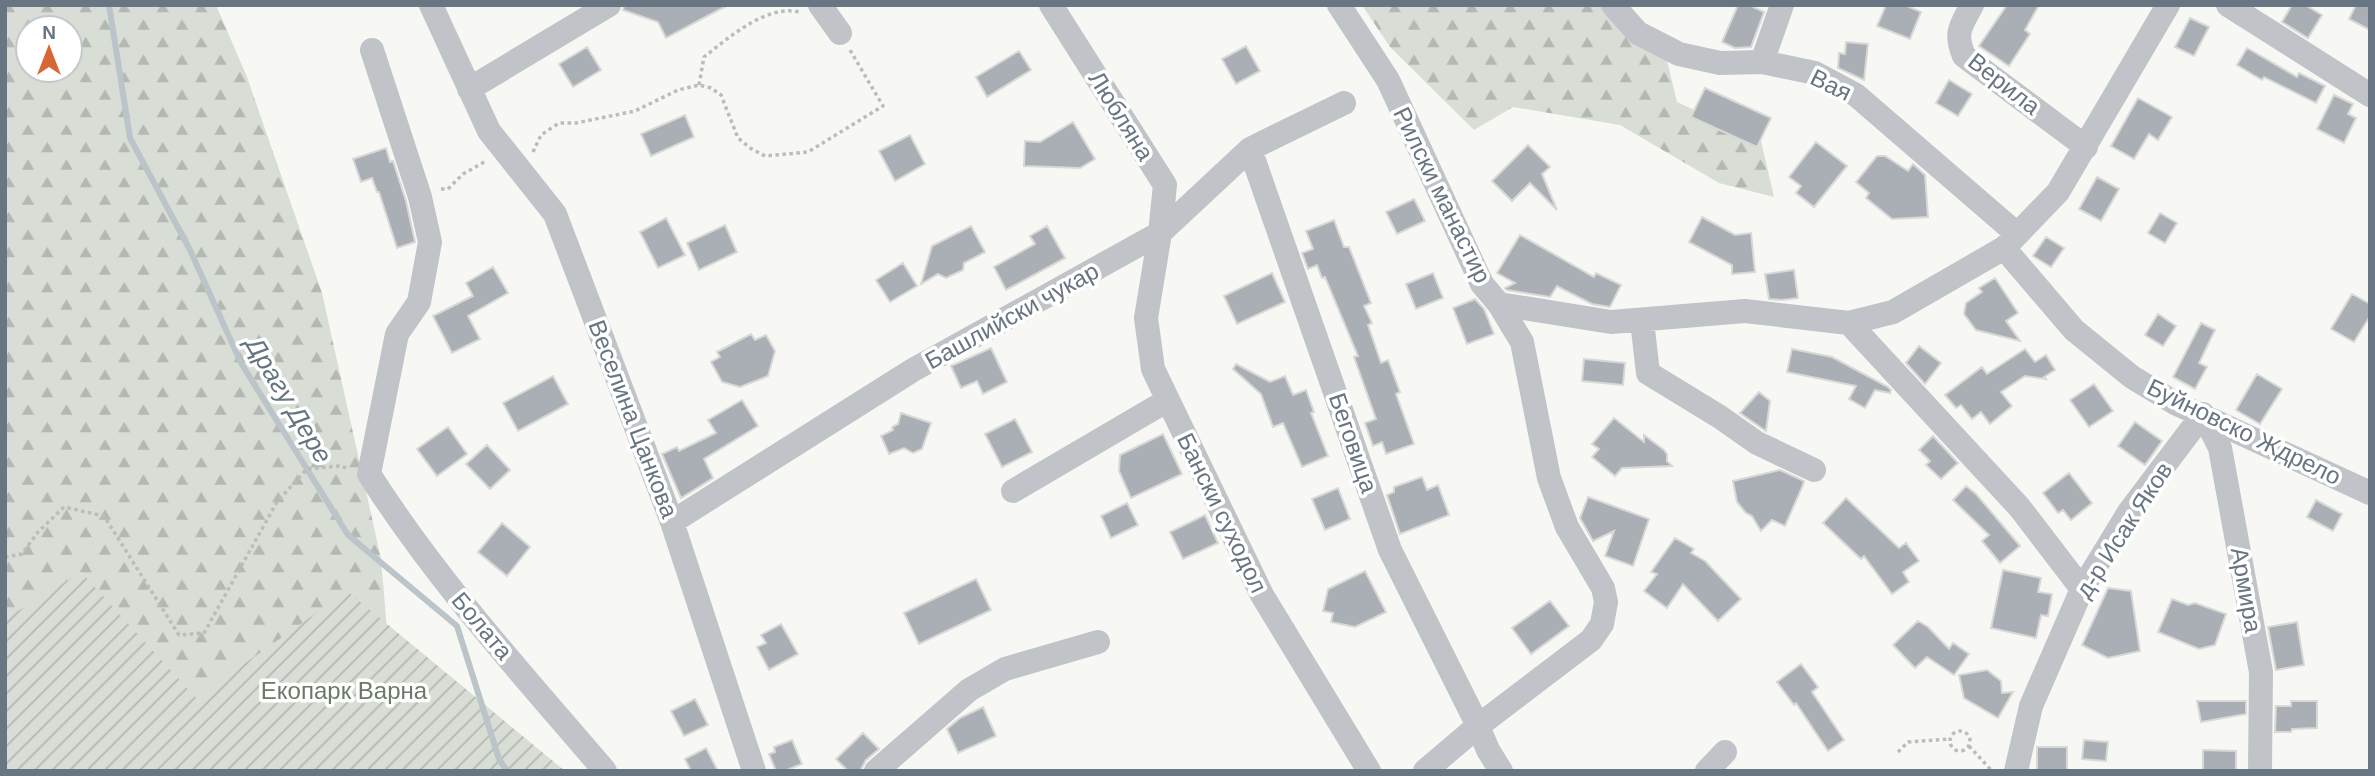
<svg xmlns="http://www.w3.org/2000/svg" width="2375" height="776" font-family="Arial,sans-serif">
<defs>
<pattern id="forest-firs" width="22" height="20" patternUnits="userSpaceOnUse" patternTransform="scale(1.75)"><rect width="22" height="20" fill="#d8ddd5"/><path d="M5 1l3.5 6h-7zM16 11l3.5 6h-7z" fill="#b3b8b2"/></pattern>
<pattern id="garden-furrows" width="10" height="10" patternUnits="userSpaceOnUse" patternTransform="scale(1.75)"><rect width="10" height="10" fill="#d8ddd5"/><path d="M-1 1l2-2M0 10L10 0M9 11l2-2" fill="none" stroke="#b3b8b2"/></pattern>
</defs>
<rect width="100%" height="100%" fill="#f7f7f4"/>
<!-- forest -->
<path fill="url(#forest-firs)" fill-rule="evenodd" d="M5 5H216L247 77 322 293 381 559 399 771H5ZM28 28H70V70H28Z
M1362 5H1619L1663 44 1677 102 1761 141 1774 197 1719 183 1620 125 1513 107 1474 130 1390 47Z"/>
<!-- garden -->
<path fill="url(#garden-furrows)" d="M81 572 196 698 347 591 565 771H5V619Z"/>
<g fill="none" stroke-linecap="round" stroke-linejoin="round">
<!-- stream -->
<path stroke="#bbc4c9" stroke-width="6" d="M109 5 130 138 190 250 241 363 348 535 457 626 499 759 507 771"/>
</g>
<!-- building -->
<path fill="#a9afb5" stroke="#d8d8d6" stroke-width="2" d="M624 5H728L666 38 658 22 623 10Z
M1738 5H1749L1764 12 1751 47 1735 48 1722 42Z
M1886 5H1905L1921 12 1910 39 1877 26Z
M2007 5H2039L2025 30 2030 34 2009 66 1979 46Z
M2292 5H2305L2322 15 2308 38 2282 22Z
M2356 5H2370V30L2349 19Z
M2190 18 2209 27 2194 56 2175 47Z
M1846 42 1868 44 1864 80 1838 68 1839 53 1845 54Z
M1246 46 1260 71 1236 84 1222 59Z
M587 47 601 70 573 87 559 64Z
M2247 48 2297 77 2299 73 2325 86 2316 103 2264 77 2262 80 2237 65Z
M1019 51 1031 70 987 97 976 77Z
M1949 80 1972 94 1958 116 1936 103Z
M1705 88 1771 118 1757 147 1691 117Z
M2334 95 2353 104 2348 114 2356 118 2344 143 2317 129Z
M2138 98 2172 117 2158 140 2149 134 2134 159 2111 146Z
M685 115 694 137 651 156 641 134Z
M1073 122 1095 159 1080 168 1024 166 1025 141 1040 142Z
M910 135 925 164 895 181 879 151Z
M1816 142 1847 166 1814 207 1796 193 1801 186 1789 177Z
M1528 145 1550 167 1542 174 1557 210 1530 183 1512 201 1492 181Z
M386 148 390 162 393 161 406 201 415 242 397 248 379 192H377L372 178 361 182 353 159Z
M1877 156H1885L1908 171 1913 164 1925 175 1928 217 1892 219 1866 198 1869 193 1856 182Z
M2097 177 2119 189 2101 221 2079 209Z
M1414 199 1425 221 1397 234 1386 212Z
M2160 213 2177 223 2165 243 2148 233Z
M1702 217 1735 235 1751 233 1755 272 1732 274V265L1689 242Z
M666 218 685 255 658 268 640 232Z
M1334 220 1344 247H1349L1371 303 1364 306 1372 323 1368 325 1381 363 1388 360 1400 392 1396 394 1414 444 1386 454 1382 442 1373 446 1365 423 1376 419 1354 357 1358 356 1325 277 1322 278 1317 265 1308 269 1302 253 1313 249 1306 231Z
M725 225 737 252 699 270 687 243Z
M971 226 985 252 964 263 963 270 946 278 938 274 921 284 932 246Z
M1047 226 1065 258 1006 290 994 267 1035 244 1030 236Z
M1520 235 1594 277 1596 273 1621 285 1610 307 1592 304 1557 286 1550 297 1507 290 1505 288 1515 283 1497 273Z
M2046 237 2064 248 2051 267 2033 256Z
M903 263 917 286 890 302 876 280Z
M493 267 508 293 468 316 480 339 452 353 433 316 473 296 466 283Z
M1794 270 1798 298 1782 300 1769 299 1765 274Z
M1272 273 1285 302 1237 324 1224 296Z
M1433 273 1443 298 1416 309 1406 284Z
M1995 278 2018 313 2006 321 2020 341 1976 330 1964 314 1966 303 1982 292 1979 288Z
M2352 294 2370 304V316L2354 342 2331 329Z
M1475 299 1484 309 1494 334 1467 344 1453 308Z
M2158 314 2176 326 2163 346 2145 335Z
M2201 323 2215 330 2199 363 2207 367 2195 389 2173 377Z
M751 334 755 340 766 335 775 351 768 376 740 387 722 382 711 362 720 357 717 352Z
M1919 346 1941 363 1925 384 1906 363Z
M991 348 1007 382 983 394 977 381 961 388 951 366Z
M1792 349 1832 357 1888 387 1891 390 1890 393 1875 390 1865 408 1849 399 1856 386 1787 372Z
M2025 349 2035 362 2046 355 2055 370 2044 377 2046 379 2025 376 2001 392 2012 406 1990 424 1981 412 1972 419 1961 405 1956 408 1945 395 1982 367 1987 374Z
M1584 359 1625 363 1623 385 1582 381Z
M1236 364 1270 382 1285 376 1293 395 1306 390 1314 412 1311 413 1328 456 1302 467 1283 423 1273 427 1261 394 1233 369Z
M2257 374 2282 389 2260 424 2236 410Z
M553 376 568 404 518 431 503 403Z
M2094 384 2113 411 2089 427 2070 400Z
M1759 392 1770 401 1766 431 1740 413Z
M742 400 758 426 704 459 713 478 681 498 662 454 677 447 679 451 716 433 708 420Z
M901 413 931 423 922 449 913 453 904 448 889 454 881 436 893 430 892 427 898 424Z
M1614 418 1644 442V435L1664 450 1667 454V461L1672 466 1622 468 1615 476 1592 457 1599 449 1592 444Z
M1015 419 1032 452 1002 467 985 434Z
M2135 422 2162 441 2145 465 2118 446Z
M448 427 467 454 437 476 417 449Z
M1163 434 1182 474 1131 498 1119 471 1120 455Z
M1933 436 1958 463 1941 479 1926 465 1930 461 1919 450Z
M487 445 510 470 490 489 466 464Z
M1780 470 1804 481 1803 485 1785 526 1772 520 1761 531 1752 516 1746 513 1737 502 1733 481Z
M2069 473 2092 503 2071 520 2063 510 2058 513 2043 493Z
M1422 477 1427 490 1438 485 1449 515 1400 534 1387 495 1394 492V487Z
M1966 486 1976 494 2020 546 2000 563 1982 541 1989 535 1953 500Z
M1338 488 1350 519 1325 530 1312 499Z
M1588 497 1649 519 1633 566 1605 556 1614 531 1593 541 1580 518Z
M1846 498 1899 548 1906 543 1919 561 1903 572 1909 582 1892 594 1864 556 1861 559 1823 523Z
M2316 500 2342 514 2333 531 2307 517Z
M1127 503 1138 525 1111 538 1101 516Z
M1205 515 1218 543 1183 559 1170 532Z
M502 523 530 547 507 576 478 552Z
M1675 538 1694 549 1691 553 1705 561 1741 599 1718 621 1683 584 1667 608 1644 591 1657 574 1651 572Z
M2003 570 2041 578 2038 592 2052 594 2048 616 2041 615 2036 638 1991 628Z
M1365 571 1386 612 1355 627 1331 622 1333 613 1323 611 1328 589Z
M976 579 991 610 919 644 904 613Z
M2108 588 2131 591 2140 651 2108 658 2082 645Z
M2172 599 2188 605 2195 603 2226 614 2215 645 2199 649 2158 632Z
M1550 601 1569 626 1531 654 1512 628Z
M1918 621 1928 627 1949 649 1953 643 1969 654 1954 675 1927 657 1915 668 1893 645Z
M2297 622 2304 665 2276 670 2268 627Z
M781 624 798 654 769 670 757 647 766 643 761 635Z
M1801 664 1818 687 1812 692 1844 740 1828 751 1796 703 1794 705 1777 682Z
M1987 670 2001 681 2002 693 2013 692 1998 718 1964 698 1959 675Z
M695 699 708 725 684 736 671 711Z
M2197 701H2246V714L2201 722Z
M2291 701H2317V728L2292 729 2291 732H2275L2276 706H2291Z
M983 707 996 736 958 753 947 729 960 718Z
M863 733 879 749 866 760 860 771H848L836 759Z
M792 740 802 764 784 771H776L769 754 775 752 774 747Z
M2084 740 2108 742 2106 761 2082 759Z
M2037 747H2067V771H2037Z
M706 748 718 771H691L685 759Z
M2203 750 2236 751V771H2203Z"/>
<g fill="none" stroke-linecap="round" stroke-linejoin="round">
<!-- path -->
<path stroke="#babcbf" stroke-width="3.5" stroke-dasharray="3.5 3.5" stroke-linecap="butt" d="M699 85 704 57C728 38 767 4 799 12
M533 152 541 135 559 123H576L635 111 678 90 699 85 711 88 721 95 738 138 750 148 765 156 808 152 883 106 850 50
M441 189H448L463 174 486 161
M5 557 22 554 38 532 64 507 104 516 179 635 204 633 277 502 307 469 339 466 347 468
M1950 741a10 10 0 1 1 20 0a10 10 0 1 1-20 0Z
M1969 746 1992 771
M1898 752 1908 742 1950 739"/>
<!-- minor -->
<path stroke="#c0c3c7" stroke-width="24" d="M431 5 489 131 555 214 672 522 754 771
M820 5 840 33
M1051 5 1165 185 1160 233 1146 318 1153 369 1262 595 1369 771
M1339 5 1388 80 1482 284 1499 304 1522 342 1549 478 1567 527 1603 588 1606 602 1602 624 1591 640 1478 726 1488 750 1501 771
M1613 5 1638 33 1679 54 1720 63 1762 62 1815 73 1856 95 2017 234
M1972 5C1961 26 1954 32 1964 56L2086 147
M2228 5 2370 95
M372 50 420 197 430 242 419 302 397 334 369 474C437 581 523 675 605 771
M1762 62 1782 5
M469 89 609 5
M1250 149 1390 550 1478 726 1425 771
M2004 248 2074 330 2132 377 2175 403 2370 493
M1499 304 1611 322 1745 311 1849 323 1893 312 2004 248 2058 192 2168 5
M1642 321 1648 373 1720 417 1757 443 1814 470
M1849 323 2020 508 2082 589
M1013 491 1168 400
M672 522 913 370 1160 233 1250 149 1344 103
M876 771 969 690 1005 669 1098 642
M1707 771 1725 752
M2016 771 2031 706 2082 589 2129 512 2203 414 2220 448 2261 672 2260 771"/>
</g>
<g text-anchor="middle" stroke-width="7" stroke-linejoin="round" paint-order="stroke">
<!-- street labels -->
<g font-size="24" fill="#687583" stroke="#fff">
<text transform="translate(2004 84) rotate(38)" y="8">Верила</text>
<text transform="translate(1831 85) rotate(26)" y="8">Вая</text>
<text transform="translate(1121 116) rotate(58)" y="8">Любляна</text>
<text transform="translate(1442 195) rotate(64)" y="8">Рилски манастир</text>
<text transform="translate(1012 316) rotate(-29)" y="8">Башлийски чукар</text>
<text transform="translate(633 419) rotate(69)" y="8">Веселина Цанкова</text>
<text transform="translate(2244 432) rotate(26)" y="8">Буйновско Ждрело</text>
<text transform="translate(1353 443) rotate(71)" y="8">Беговица</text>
<text transform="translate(1222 513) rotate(64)" y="8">Бански суходол</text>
<text transform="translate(2124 530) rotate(-57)" y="8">д-р Исак Яков</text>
<text transform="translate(2246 590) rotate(80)" y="8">Армира</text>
<text transform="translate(482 626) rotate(50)" y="8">Болата</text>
</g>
<!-- park labels -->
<g font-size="24" fill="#697a66" stroke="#fff">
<text x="344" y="699">Екопарк Варна</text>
</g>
<!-- water labels -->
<g font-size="26" font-style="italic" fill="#64757f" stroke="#fff">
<text transform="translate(289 400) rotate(59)" y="9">Драгу Дере</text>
</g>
</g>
<!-- border -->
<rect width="2375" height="776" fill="none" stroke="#687583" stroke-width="14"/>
<!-- north arrow -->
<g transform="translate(49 49)"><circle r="33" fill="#ffffff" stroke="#c3c8cd" stroke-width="2"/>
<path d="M0-5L12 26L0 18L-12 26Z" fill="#d66835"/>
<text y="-10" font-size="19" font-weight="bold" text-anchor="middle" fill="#687583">N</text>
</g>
</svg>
